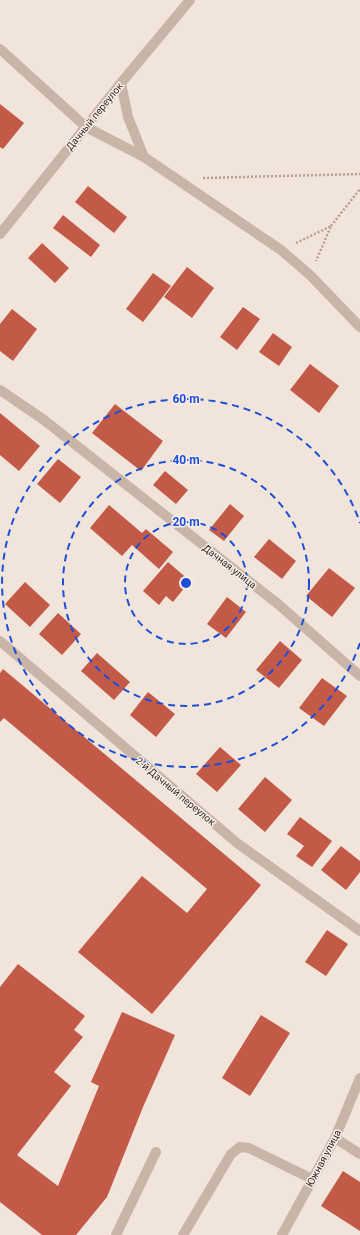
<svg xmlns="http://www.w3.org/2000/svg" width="360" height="1235" font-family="Roboto,sans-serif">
<rect width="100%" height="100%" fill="#f1e5db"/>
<!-- building -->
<path fill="#c35a48" d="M0 104 24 123 3 149 0 147Z
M88 186 127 217 114 233 75 202Z
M63 215 100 245 91 257 53 228Z
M42 243 69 268 55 283 28 258Z
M187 267 214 288 192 318 164 297Z
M153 273 171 286 143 322 126 309Z
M243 307 260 319 237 350 220 337Z
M12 309 37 329 13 361 0 351V324Z
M273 333 292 347 279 366 259 352Z
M310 364 339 386 319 413 290 390Z
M115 404 163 441 141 471 92 433Z
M0 413 40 446 19 471 0 455Z
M58 459 81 477 60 503 37 484Z
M165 471 188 490 176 504 153 485Z
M230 504 244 516 224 541 209 530Z
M109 505 142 533 146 529 173 552 159 569 132 545 122 556 90 528Z
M269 539 296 561 282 579 254 557Z
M168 562 190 581 173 602 166 596 159 605 143 591Z
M329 568 355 588 332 617 306 596Z
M25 582 50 605 30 627 5 604Z
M227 597 246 612 226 638 207 624Z
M58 613 81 634 62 655 39 634Z
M280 641 302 660 279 688 256 670Z
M97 653 130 682 114 700 81 671Z
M3 669 261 885 152 1014 78 952 142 876 187 913 207 889 4 718 0 722V673Z
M322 678 347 696 324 726 299 708Z
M148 692 175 714 156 737 130 715Z
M220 747 241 765 217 792 196 774Z
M265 777 292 800 265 832 238 809Z
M300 817 332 841 312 867 296 856 304 846 287 834Z
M341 846 360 861V872L346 890 321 870Z
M327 930 348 944 326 976 305 962Z
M18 964 85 1016 74 1030 83 1037 54 1072 71 1086 17 1155 58 1186 99 1086 91 1082 122 1012 175 1035 143 1107 107 1197 76 1235H42L0 1202V987Z
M261 1015 290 1033 250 1096 222 1078Z
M343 1171 360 1182V1231L321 1206Z"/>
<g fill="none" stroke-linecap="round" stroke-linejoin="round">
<!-- path -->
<path stroke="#b59e92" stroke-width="2.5" stroke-dasharray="2 2" stroke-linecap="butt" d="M203 178 360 174
M331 226 360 189
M296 243 331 226 316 261"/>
<!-- lane -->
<path stroke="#c9b4a8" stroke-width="10" d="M0 49 86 127 144 157 128 117 121 83
M144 157 281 250 310 275 360 327
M116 1235 156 1152
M183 1235 231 1154 240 1147 249 1148 312 1179"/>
<!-- street -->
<path stroke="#c9b4a8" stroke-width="10" d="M0 234 121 83 190 0
M0 390 44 420 278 604 360 676
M0 641 237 843 360 931
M335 1138 360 1154
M282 1235 335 1138 360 1078"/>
</g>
<!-- distance rings -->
<g fill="none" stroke="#1d4ed8" stroke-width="2" stroke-dasharray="7 5">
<circle cx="186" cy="583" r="61"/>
<circle cx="186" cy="583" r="123"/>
<path d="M360 643A184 184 0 1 1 360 523"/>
</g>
<g text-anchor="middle" stroke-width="3" stroke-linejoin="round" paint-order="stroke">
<!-- street labels -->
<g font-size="10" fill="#362b28" stroke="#f9efe8">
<text transform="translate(94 116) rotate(-51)" y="4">Дачный переулок</text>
<text transform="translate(230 566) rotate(38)" y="4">Дачная улица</text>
<text transform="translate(176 791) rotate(40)" y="4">2-й Дачный переулок</text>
<text transform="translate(323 1158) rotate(-62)" y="4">Южная улица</text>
</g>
</g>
<circle cx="186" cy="583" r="6" fill="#1d4ed8" stroke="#f9efe8" stroke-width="2"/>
<g font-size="12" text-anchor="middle" font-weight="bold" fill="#1d4ed8" stroke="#f9efe8" stroke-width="3" stroke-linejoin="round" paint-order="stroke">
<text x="186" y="403">60 m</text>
<text x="186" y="464">40 m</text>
<text x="186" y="526">20 m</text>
</g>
</svg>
